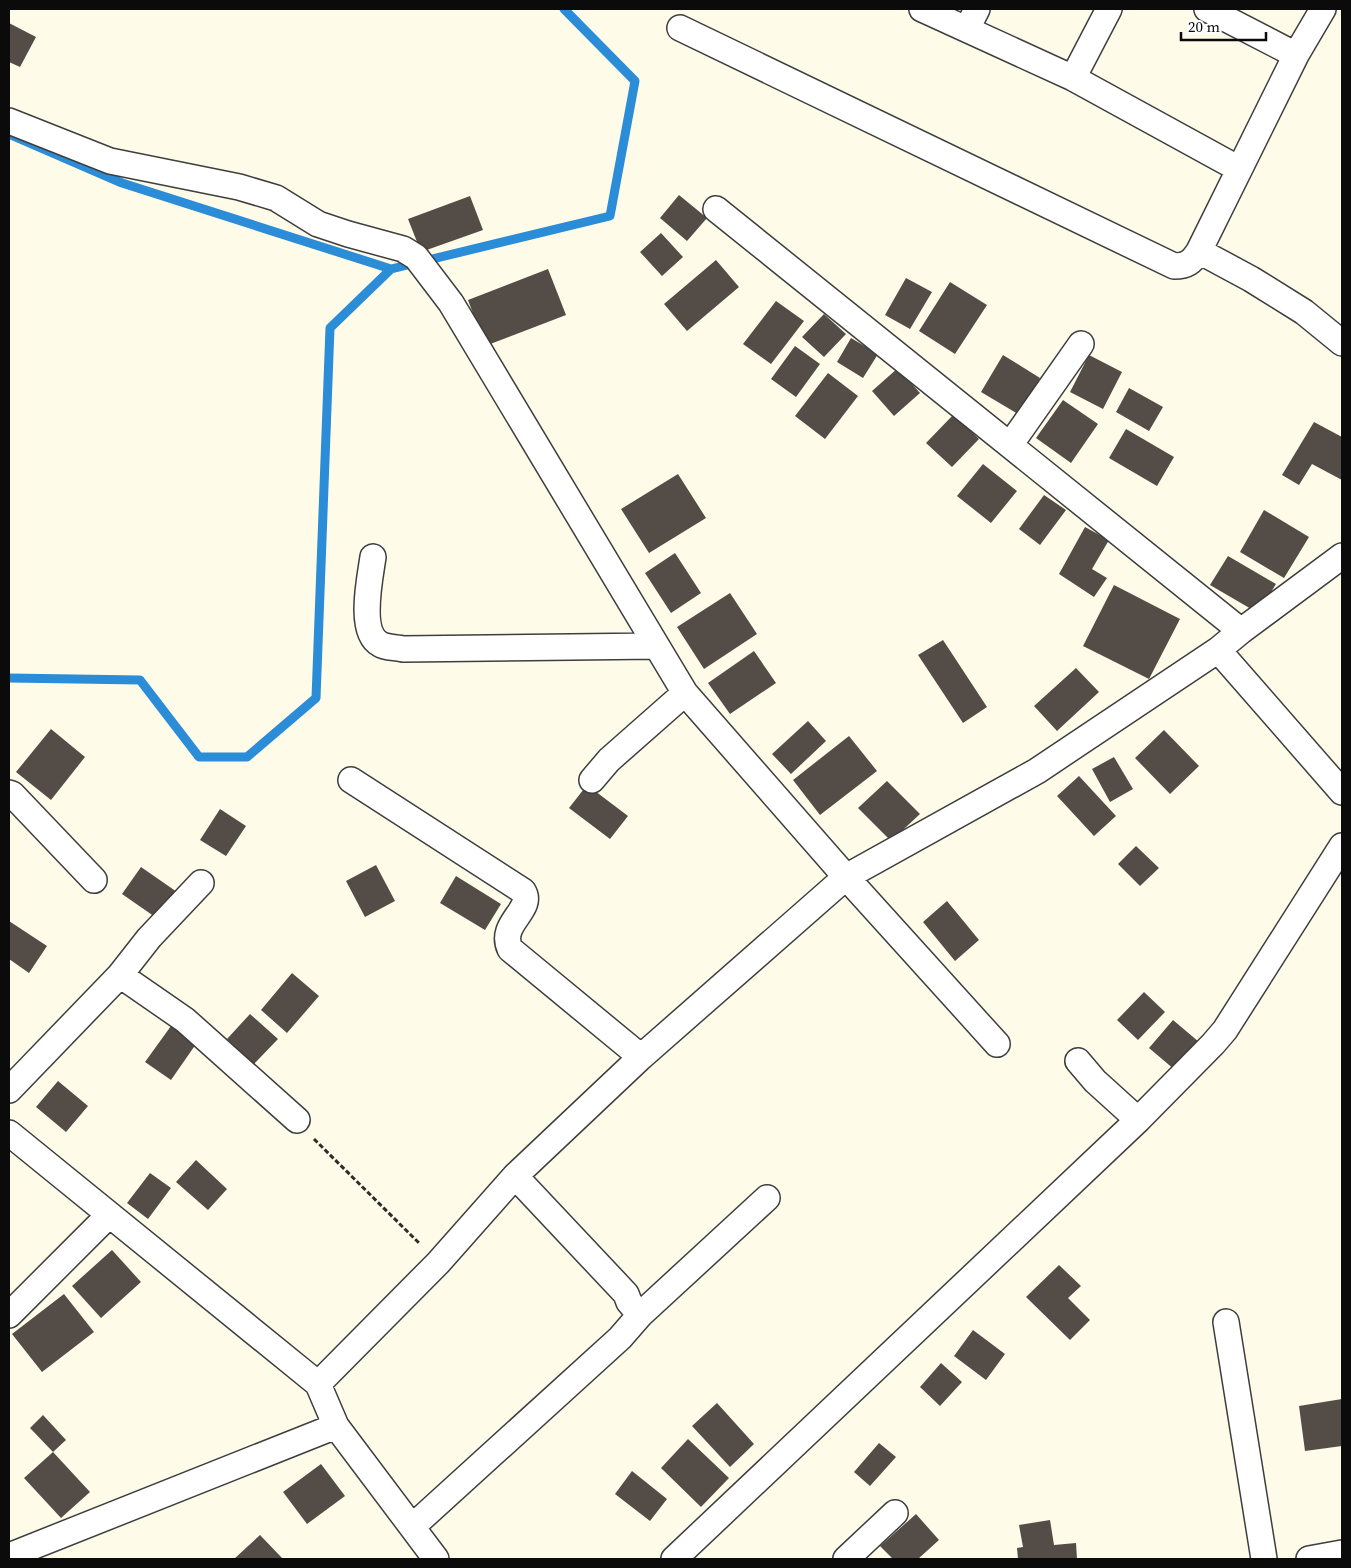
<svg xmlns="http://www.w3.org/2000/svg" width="1351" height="1568" font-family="'Source Serif 4',serif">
<rect width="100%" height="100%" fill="#fffbe9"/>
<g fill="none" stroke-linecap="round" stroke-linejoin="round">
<!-- stream -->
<path stroke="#2b8cd7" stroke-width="9" d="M9 134 122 183 391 269
M9 678 140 680 199 757H247L316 698 330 328 391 269 610 216 635 81 564 9"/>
</g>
<!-- building -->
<path fill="#544d47" d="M9 23 36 37 20 67 9 62Z
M679 195 707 218 687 241 660 218Z
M470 196 483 230 421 252 408 219Z
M661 233 683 257 662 276 640 252Z
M716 260 739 287 687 331 664 304Z
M548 269 566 315 485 346 468 300Z
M906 278 932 292 910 329 885 315Z
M950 282 987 305 955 354 919 331Z
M776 301 804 321 771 364 743 344Z
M824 314 846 334 824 357 802 337Z
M851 338 878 354 863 378 837 362Z
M795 346 820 364 796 397 771 379Z
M1003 355 1040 378 1018 414 981 392Z
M1089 355 1122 372 1103 409 1070 392Z
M898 368 920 393 894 416 872 391Z
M828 373 858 396 825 439 795 416Z
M1129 388 1163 407 1149 431 1116 412Z
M1063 400 1098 424 1071 463 1036 438Z
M954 414 979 439 952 467 926 443Z
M1314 422 1342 437V480L1312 464 1299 485 1282 475Z
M1126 429 1174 457 1157 486 1109 458Z
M983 464 1017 491 991 523 957 496Z
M678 474 706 518 649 553 621 509Z
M1044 495 1066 510 1040 545 1019 529Z
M1264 510 1309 537 1284 578 1240 552Z
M1085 527 1109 540 1092 569 1107 578 1094 597 1059 574Z
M675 553 701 593 671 613 645 573Z
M1228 556 1276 584 1258 613 1210 585Z
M1114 585 1180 619 1149 679 1083 646Z
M730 593 757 634 704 669 677 627Z
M943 640 987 707 963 723 918 655Z
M754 651 776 683 730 714 708 683Z
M1076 668 1099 692 1057 731 1034 706Z
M808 721 826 741 791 774 772 754Z
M51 729 85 757 51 800 16 772Z
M1164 730 1199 766 1170 794 1135 758Z
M849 736 877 771 820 815 793 780Z
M1114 757 1133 789 1110 802 1092 769Z
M1079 776 1116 816 1094 836 1057 796Z
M887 781 920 814 891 841 858 808Z
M587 785 628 816 610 839 569 808Z
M220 809 246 826 226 856 200 840Z
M1136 846 1159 868 1140 886 1118 864Z
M376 865 395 901 365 917 346 881Z
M141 867 177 892 158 919 122 894Z
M456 876 501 904 485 930 440 903Z
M947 901 979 940 955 961 923 922Z
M9 921 47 946 29 973 9 959Z
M292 973 319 996 287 1033 261 1010Z
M1144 992 1165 1012 1138 1040 1117 1020Z
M250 1014 278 1039 254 1064 227 1039Z
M1173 1020 1199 1042 1175 1070 1149 1048Z
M171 1026 196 1044 171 1080 145 1062Z
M58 1081 88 1106 66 1132 36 1107Z
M196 1160 227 1189 208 1210 176 1182Z
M150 1173 171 1188 148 1219 127 1203Z
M112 1250 141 1282 101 1318 72 1286Z
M1059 1265 1081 1286 1068 1298 1090 1320 1070 1340 1026 1297Z
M64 1294 94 1332 42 1372 12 1334Z
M973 1330 1005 1354 986 1380 954 1356Z
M941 1363 962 1382 940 1406 920 1387Z
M1342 1399V1446L1305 1451 1299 1406Z
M717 1403 754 1444 730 1467 692 1426Z
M43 1415 66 1440 53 1452 90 1492 61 1518 24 1478 53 1452 30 1428Z
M688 1439 729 1478 701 1507 661 1468Z
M879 1443 896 1457 870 1486 854 1472Z
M321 1464 345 1496 307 1524 283 1492Z
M632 1471 667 1499 650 1521 615 1494Z
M916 1514 939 1540 918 1559H893L880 1546Z
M1050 1520 1054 1545 1076 1543 1077 1559H1018L1017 1548 1023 1547 1019 1525Z
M260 1535 283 1559H234Z"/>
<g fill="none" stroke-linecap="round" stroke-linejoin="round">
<!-- minor casing -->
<g stroke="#3e3e3e" stroke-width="28">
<path id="minor" d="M922 9 1073 78 1239 169
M1207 9 1296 55
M680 28 1174 266C1187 266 1192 262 1199 251L1296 55 1323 9
M967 29 977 9
M1073 78 1109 9
M9 121 110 161 239 187 276 198 318 224 348 234 403 249 416 257 451 303 685 693 846 877 997 1044
M716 209 1241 631
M1199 251 1251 279 1304 312 1342 343
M1010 445 1081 344
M373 557C370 578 358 632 380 644 386 648 396 647 403 649L656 646
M1218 650 1342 792
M351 780 523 891C535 910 498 923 510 949L641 1057
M592 780 609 760 685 693
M9 793 12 794 94 880
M120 975 185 1020 297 1120
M9 1090 120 975 149 938 201 883
M1138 1120 1213 1044 1225 1030 1342 846
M9 1133 318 1384 336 1426 436 1559
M9 1315 109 1215
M640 1315 767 1198
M1226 1322 1264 1559
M318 1384 438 1263 515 1176 641 1057 846 877 1037 771 1218 650 1241 631 1342 556
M412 1527 620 1338 640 1315 629 1302 626 1294 515 1176
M9 1556 336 1426
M674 1559 1138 1120 1095 1081 1078 1061
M846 1559 895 1513
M1309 1559 1342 1553"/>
</g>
<!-- path -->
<path stroke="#2d2d2d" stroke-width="3" stroke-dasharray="5 2.5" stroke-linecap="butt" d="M314 1139 420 1244"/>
<!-- minor -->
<use href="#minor" stroke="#fff" stroke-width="25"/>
</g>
<!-- border -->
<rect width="1351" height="1568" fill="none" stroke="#0b0b0b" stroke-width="20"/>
<!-- scale -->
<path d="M1181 32v8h85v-8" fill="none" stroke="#0b0b0b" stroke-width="2.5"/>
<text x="1188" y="32" font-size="15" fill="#0b0b0b" stroke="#ffffff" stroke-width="4" paint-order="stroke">20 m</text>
</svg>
